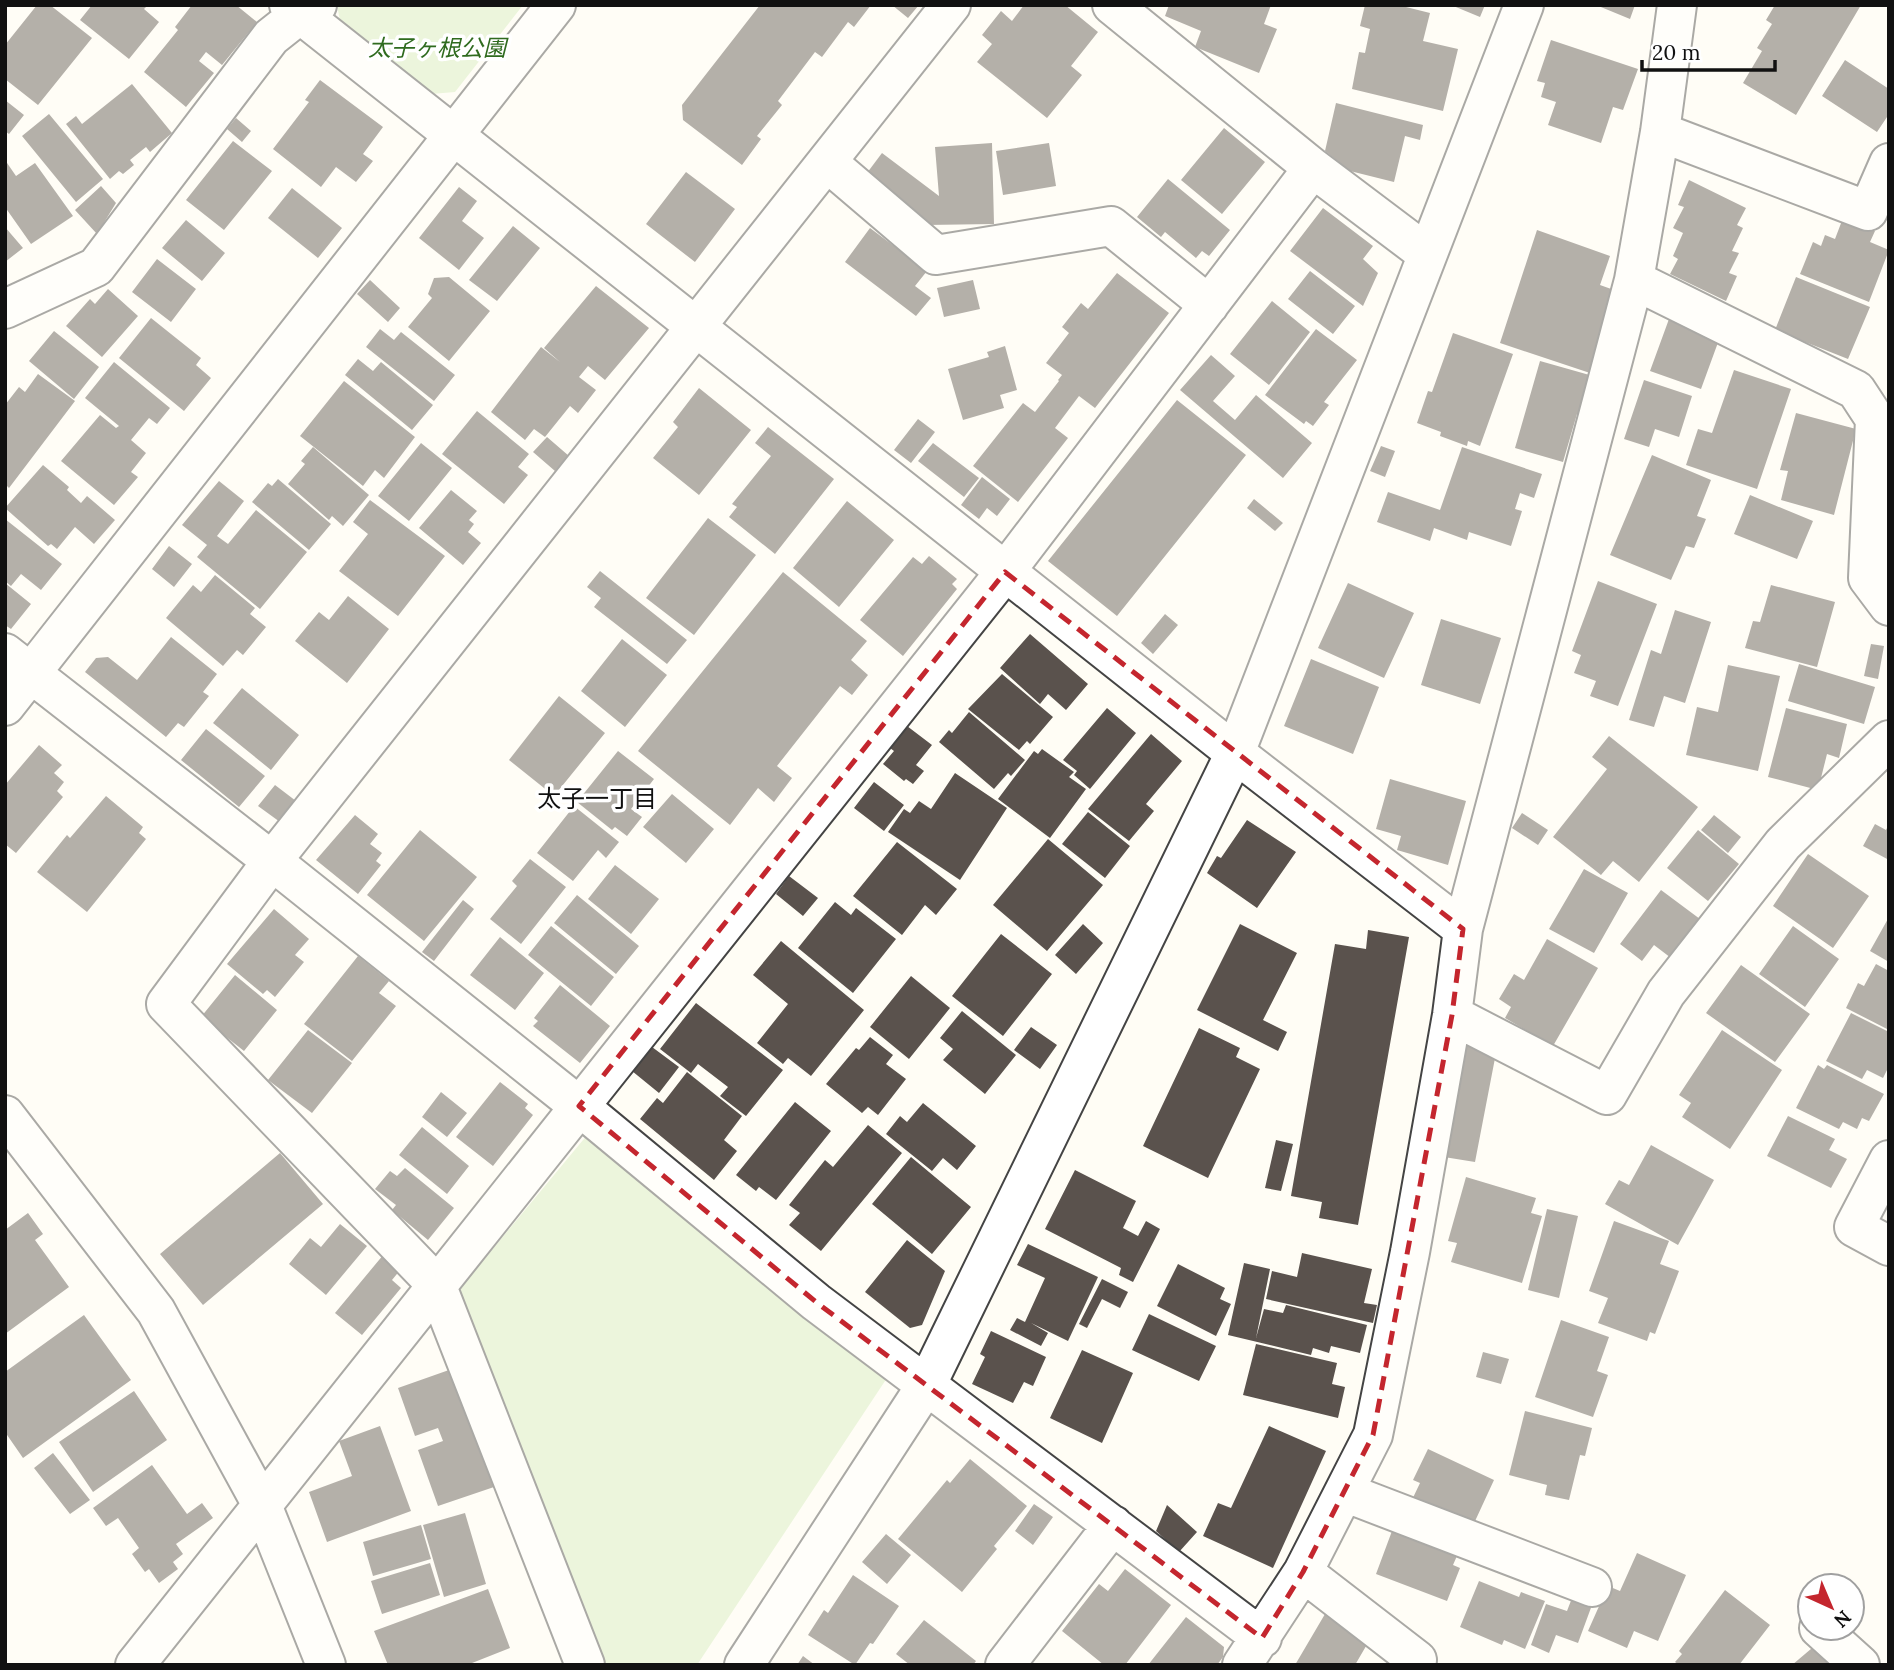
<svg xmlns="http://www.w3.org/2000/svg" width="1894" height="1670" font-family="Lora,'Noto Sans JP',serif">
<rect width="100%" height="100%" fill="#fffdf5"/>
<!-- green -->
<path fill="#d5ebbd" d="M337 5H523L455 92 431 94 341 26Z
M588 1134 887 1378 697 1665H594L457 1292Z"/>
<!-- building -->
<path fill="#5a524d" d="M37 5H50L92 38 38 105 5 79V45Z
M92 5H148L144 9 159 22 129 59 80 20Z
M192 5H236L257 22 222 65 206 52 199 61 214 73 186 107 144 72 178 30 175 27Z
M760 5H871L854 27 848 22 822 57 815 52 778 101 782 105 757 136 761 139 742 165 683 120 682 105Z
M892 5H919L908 18Z
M1024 5H1065L1098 32 1071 66 1082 75 1047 118 977 62 992 44 982 35 1001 11 1012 21Z
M1169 5H1271L1264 24 1277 29 1259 73 1195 47 1201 31 1165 16Z
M1365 5H1398L1430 13 1423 41 1458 49 1443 111 1352 89 1359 52 1365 53 1370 29 1360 26Z
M1451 5H1485L1480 17Z
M1596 5H1635L1630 19Z
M1775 5H1861L1796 115 1743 83 1762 51 1757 48 1772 24 1766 20Z
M1551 40 1638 69 1623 110 1613 107 1601 143 1548 125 1556 102 1541 97 1545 83 1537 81Z
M1845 60 1889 89V114L1877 132 1822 96Z
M320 80 383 127 363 154 373 161 356 182 336 167 321 187 273 149 309 102 305 100Z
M132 84 172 133 150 152 146 147 130 160 134 165 123 174 119 171 110 179 66 124 76 116 82 124Z
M5 100 24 115 9 134 5 131Z
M1336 103 1423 125 1420 140 1405 136 1394 182 1350 171 1325 151Z
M49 114 103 179 76 202 22 136Z
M236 118 251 131 242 142 227 129Z
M1224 128 1265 162 1222 214 1181 180Z
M233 141 272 171 224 230 186 200Z
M992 143 994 224 926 225 864 177 882 153 939 196 935 147Z
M1049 143 1056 186 1003 195 996 151Z
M5 160 16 176 35 163 73 216 31 244 5 207Z
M686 172 735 209 695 262 646 224Z
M1168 179 1230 230 1209 256 1202 251 1196 258 1165 232 1161 237 1137 217Z
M1689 180 1746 208 1737 225 1743 228 1732 251 1739 253 1729 273 1737 276 1726 301 1670 274 1678 259 1673 256 1683 233 1673 228 1684 207 1678 205Z
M101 186 116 203 97 234 75 210Z
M459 187 477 201 462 221 484 238 459 270 419 238Z
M292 188 342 228 318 258 268 218Z
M1323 208 1373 246 1363 259 1378 273 1363 306 1290 251Z
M1843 218 1875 231 1870 242 1889 250 1869 302 1800 274 1813 242 1821 246 1825 235 1835 239Z
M186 220 225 253 202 281 162 248Z
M513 226 540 248 497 301 469 280Z
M5 227 23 248 5 262Z
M870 228 927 271 915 286 931 298 916 316 845 262Z
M1537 230 1610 256 1600 285 1614 290 1593 374 1500 343Z
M157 259 196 289 171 322 132 292Z
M1310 271 1355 306 1333 334 1288 299Z
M1117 273 1169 313 1095 408 1079 396 1055 428 1068 438 1018 502 973 466 1023 403 1035 412 1059 381 1058 380 1062 375 1046 363 1069 333 1062 327 1081 303 1088 309Z
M449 277 490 311 449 361 408 327 432 298 428 294 434 278Z
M1796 277 1870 307 1848 359 1775 330Z
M370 280 400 308 388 322 357 294Z
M973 280 980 309 944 317 937 288Z
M596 286 649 328 605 380 588 366 579 377 596 390 578 413 570 406 545 437 534 429 525 440 491 412 541 347 560 362 544 348Z
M108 289 138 316 102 357 66 326 90 299 95 304Z
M1272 301 1310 332 1269 385 1230 354Z
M151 318 201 358 196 365 211 378 184 411 119 358Z
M1669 319 1720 337 1701 389 1650 371Z
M380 329 394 340 401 332 455 375 434 401 366 347Z
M1316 329 1357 360 1324 402 1329 405 1313 426 1306 421 1304 424 1265 395Z
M54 331 99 367 74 399 29 361Z
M1453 333 1513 354 1480 446 1468 441 1467 446 1440 436 1441 432 1417 423 1428 391 1432 392Z
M1005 346 1017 390 1000 395 1004 408 963 420 948 369 989 357 987 352Z
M1211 355 1235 376 1213 401 1235 420 1256 395 1312 443 1283 478 1180 390Z
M358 359 373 371 381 362 433 405 412 430 345 375Z
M1540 361 1593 376 1582 415 1577 414 1563 462 1515 448Z
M114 362 170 408 157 424 149 418 131 440 146 453 131 472 138 477 114 505 61 461 100 415 116 428 119 426 85 398Z
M1734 370 1791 389 1757 489 1686 465 1698 429 1712 433Z
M38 374 75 401 9 488 5 484V405L19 387 25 392Z
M1644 380 1692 396 1679 437 1655 429 1649 447 1624 439Z
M344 381 415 437 384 478 375 470 363 486 300 436Z
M699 388 751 430 699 495 653 458 678 427 673 422Z
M1177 400 1246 455 1117 616 1048 561Z
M477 411 529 454 518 467 528 475 504 504 442 454Z
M1796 413 1856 429 1834 515 1781 500 1788 471 1780 470Z
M918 419 935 432 911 463 894 450Z
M768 427 834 479 775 554 729 517 737 507 732 504 771 456 755 443Z
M547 437 569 456 555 471 533 452Z
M421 443 452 468 409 521 378 496Z
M933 443 979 478 964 497 918 461Z
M1381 446 1395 451 1385 477 1370 471Z
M313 447 369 495 343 526 332 516 329 520 288 484 305 464 301 461Z
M1462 447 1542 474 1534 498 1520 493 1515 509 1522 511 1511 546 1469 532 1467 540 1434 528 1430 541 1377 522 1388 492 1440 510Z
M1652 455 1711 480 1697 516 1706 519 1694 548 1686 546 1671 580 1610 555Z
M43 465 69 487 67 490 81 503 87 496 115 520 94 544 75 527 57 549 51 544 48 546 5 508Z
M982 477 1010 499 997 516 987 508 979 519 961 505Z
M278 479 331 524 309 550 252 502 268 483 272 486Z
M219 481 244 501 217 536 228 544 256 510 307 552 260 609 197 557 207 545 182 525Z
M451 490 477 511 469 520 474 524 468 532 481 543 463 565 419 528Z
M1750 495 1813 521 1797 559 1734 534Z
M1254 499 1283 523 1275 531 1247 508Z
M370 500 445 556 398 616 339 571 368 534 353 522Z
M847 501 894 540 839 607 793 568Z
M708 518 756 555 694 635 646 598Z
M5 519 62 564 41 590 21 574 11 586 5 581Z
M169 546 192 564 174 587 152 569Z
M929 556 957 579 952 584 957 589 903 656 860 620 913 557 922 564Z
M600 571 687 640 667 664 594 607 601 598 587 587Z
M783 572 867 641 851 660 868 675 852 695 840 686 777 766 792 778 774 802 758 788 730 825 638 751Z
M215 575 255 608 250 614 266 627 243 655 237 650 223 666 166 618 193 585 201 592Z
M1598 581 1657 604 1618 706 1590 696 1596 681 1574 673 1581 655 1572 651Z
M5 583 31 604 11 629 5 625Z
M1348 583 1414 613 1384 678 1318 648Z
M1771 585 1835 602 1817 667 1745 648 1753 621 1760 622Z
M348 596 389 629 347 683 295 641 319 612 329 620Z
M1675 610 1711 622 1685 703 1664 696 1654 727 1629 720 1651 650 1661 654Z
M1165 614 1178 625 1153 654 1141 643Z
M1441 619 1501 638 1480 704 1421 685Z
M1030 634 1088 684 1066 710 1048 694 1040 704 1000 668Z
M171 637 217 674 203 692 209 696 184 727 178 723 166 737 85 672 96 658 108 657 137 680Z
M622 639 667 675 625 727 581 691Z
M1871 644 1884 646 1878 679 1864 676Z
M1311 659 1379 687 1353 754 1284 726Z
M1799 664 1875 687 1864 724 1788 701Z
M1728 665 1780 676 1758 771 1686 755 1697 707 1718 712Z
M1002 674 1053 717 1030 744 1027 741 1019 750 968 709Z
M242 688 299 735 271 770 213 723Z
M559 696 605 733 554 796 509 760Z
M1107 708 1136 733 1090 789 1074 775 1077 771 1063 760Z
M1786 708 1847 724 1839 758 1827 754 1818 790 1768 777Z
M969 712 1025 760 1011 776 1008 773 994 789 939 742 949 730 952 733Z
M907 726 932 745 916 765 924 771 913 784 906 779 904 781 883 764 894 751 890 748Z
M206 729 265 776 239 807 181 760Z
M1151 734 1182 761 1146 804 1154 811 1129 841 1088 809Z
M1609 736 1698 807 1639 882 1613 861 1601 875 1553 837 1607 769 1592 757Z
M39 745 62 765 54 773 64 782 57 791 63 797 16 853 5 844V785Z
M1042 749 1074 772 1069 777 1086 789 1050 838 998 799 1034 751 1038 754Z
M618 751 654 779 631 809 642 817 627 836 615 827 612 830 577 802Z
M955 773 1007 808 960 880 888 832 904 809 910 813 919 801 931 809Z
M1390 779 1466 801 1448 865 1397 850 1401 836 1376 829Z
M874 782 904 805 884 831 854 808Z
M275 785 296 801 280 822 258 806Z
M672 794 714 829 686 863 643 827Z
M106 796 143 827 139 833 146 839 87 912 37 872 67 835 70 838Z
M574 806 619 842 606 858 598 850 573 881 537 853Z
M1088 812 1130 846 1105 878 1062 844Z
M1522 813 1548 830 1538 845 1512 828Z
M355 815 378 834 370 844 382 853 376 861 381 865 358 894 316 860Z
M1714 815 1741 837 1728 853 1701 830Z
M1247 820 1296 852 1257 908 1207 873 1217 856 1221 858Z
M1875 824 1886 830 1889 824V860L1863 846Z
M420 830 477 877 424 941 367 895Z
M1698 830 1739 864 1708 901 1667 868Z
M1048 839 1103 885 1047 951 993 905Z
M897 842 957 889 936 915 925 905 902 935 853 896Z
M1808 854 1869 896 1833 948 1773 906Z
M530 859 566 887 521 944 490 919 517 886 512 881Z
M615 865 659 899 631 934 588 899Z
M1584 869 1628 893 1594 953 1549 929Z
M789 876 818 898 803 916 776 894Z
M1661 890 1704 922 1675 961 1654 945 1642 961 1620 944Z
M577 895 639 946 616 974 554 923Z
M463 900 474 909 434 961 422 952Z
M835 902 851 915 856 908 896 939 853 993 798 948Z
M274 909 309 939 295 955 304 962 275 997 267 990 263 994 227 964Z
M1889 917V962L1870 951Z
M1083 924 1103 943 1076 974 1055 955Z
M1240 924 1297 953 1263 1020 1287 1032 1278 1051 1197 1010Z
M551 926 614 977 591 1006 528 955Z
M1793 926 1839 959 1805 1007 1759 974Z
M1368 930 1409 937 1358 1225 1319 1218 1322 1202 1291 1196 1335 944 1366 949Z
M1001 934 1052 974 1003 1036 952 996Z
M500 937 544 973 515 1010 470 975Z
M1547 939 1598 968 1553 1046 1505 1018 1511 1007 1499 999 1514 974 1524 980Z
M781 941 864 1010 811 1076 788 1058 783 1064 757 1043 788 1004 753 975Z
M358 956 389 981 379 993 396 1006 352 1061 304 1024Z
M1876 964 1889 971V1030L1846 1008 1858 983 1864 986Z
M1741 965 1810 1014 1775 1062 1706 1013Z
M235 975 277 1010 244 1051 201 1017Z
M911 976 950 1008 909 1059 870 1027Z
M560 985 610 1026 580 1063 533 1026 538 1021 534 1018Z
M696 1003 783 1070 746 1116 720 1096 728 1087 698 1064 691 1073 660 1049Z
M962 1011 1016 1055 985 1094 943 1060 953 1049 940 1038Z
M1851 1013 1889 1032V1066L1883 1078 1867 1070 1862 1079 1826 1061Z
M1031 1027 1057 1045 1040 1069 1014 1050Z
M1199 1028 1240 1048 1236 1057 1260 1069 1208 1178 1143 1146Z
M308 1030 352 1063 312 1113 268 1080Z
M1722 1030 1782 1070 1730 1149 1682 1117 1691 1103 1679 1095Z
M870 1037 893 1055 886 1064 906 1079 878 1115 868 1107 862 1113 826 1084 856 1048 859 1050Z
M1465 1045 1496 1053 1475 1162 1444 1157Z
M652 1047 679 1067 659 1093 632 1071Z
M1818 1065 1824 1069 1827 1065 1884 1094 1869 1121 1862 1118 1857 1129 1843 1122 1839 1129 1796 1108Z
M687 1072 742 1116 724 1140 737 1151 714 1180 640 1119 657 1098 663 1103Z
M500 1082 528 1104 525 1108 533 1115 493 1166 456 1137Z
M441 1092 467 1113 447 1137 422 1117Z
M795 1102 831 1131 776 1200 759 1187 756 1191 736 1175Z
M923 1103 976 1146 957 1170 943 1158 932 1171 886 1134 900 1116 907 1122Z
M1788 1116 1835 1139 1829 1150 1847 1159 1831 1188 1767 1156Z
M868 1125 902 1153 821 1251 789 1225 800 1213 789 1205 825 1160 833 1167Z
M422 1127 469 1166 447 1194 399 1155Z
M1276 1140 1293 1144 1281 1191 1265 1188Z
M1651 1145 1714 1180 1678 1245 1605 1204 1619 1180 1629 1185Z
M280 1153 323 1204 203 1305 160 1254Z
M911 1157 971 1207 932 1254 872 1204Z
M405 1168 454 1208 428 1240 392 1210 396 1205 375 1189 390 1171 397 1176Z
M1075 1170 1136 1201 1123 1228 1138 1236 1146 1221 1160 1229 1133 1282 1119 1275 1121 1268 1045 1229Z
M1466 1177 1536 1198 1531 1213 1542 1216 1522 1283 1451 1262 1457 1243 1448 1241Z
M1547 1209 1578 1216 1559 1298 1528 1290Z
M28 1213 43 1234 35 1240 69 1287 5 1334V1230Z
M1614 1221 1669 1241 1660 1264 1679 1271 1655 1334 1650 1332 1647 1341 1598 1323 1608 1298 1589 1291Z
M340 1224 367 1246 326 1295 289 1264 310 1238 321 1247Z
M907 1240 945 1271 922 1325 910 1328 865 1292Z
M1028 1244 1098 1277 1068 1341 1031 1323 1048 1333 1041 1346 1010 1330 1017 1318 1025 1322 1045 1278 1017 1265Z
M1302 1253 1372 1269 1364 1303 1377 1305 1373 1323 1266 1299 1272 1271 1297 1277Z
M384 1254 401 1269 392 1280 401 1288 362 1335 335 1313Z
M1244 1263 1270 1269 1256 1338 1264 1309 1283 1313 1286 1305 1367 1325 1360 1353 1331 1346 1329 1353 1313 1348 1311 1355 1228 1335Z
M1178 1264 1225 1288 1220 1299 1231 1304 1216 1336 1157 1306Z
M1102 1279 1128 1292 1120 1308 1102 1299 1087 1328 1079 1324Z
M1149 1314 1216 1346 1199 1381 1132 1350Z
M84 1315 131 1380 23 1458 5 1432V1372Z
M1561 1320 1609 1337 1597 1371 1608 1375 1593 1417 1535 1397Z
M991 1331 1046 1357 1033 1386 1024 1382 1013 1403 972 1384 985 1357 980 1354Z
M1256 1344 1337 1363 1332 1384 1345 1387 1338 1418 1243 1395Z
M1082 1350 1133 1373 1102 1443 1050 1418Z
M1483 1352 1509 1359 1501 1384 1476 1377Z
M449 1370 457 1393 461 1392 494 1487 438 1506 418 1450 443 1441 438 1428 415 1436 398 1388Z
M134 1391 167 1440 93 1492 59 1442Z
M1525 1411 1592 1428 1585 1456 1580 1455 1569 1500 1545 1495 1547 1485 1509 1475Z
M380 1426 411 1511 327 1542 309 1492 352 1476 339 1441Z
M1269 1426 1326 1451 1273 1568 1203 1536 1218 1503 1231 1508Z
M1428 1449 1494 1480 1470 1532 1410 1504 1420 1483 1413 1480Z
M53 1453 90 1500 70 1514 34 1468Z
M970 1459 1027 1506 994 1546 997 1549 962 1592 898 1539 947 1480 950 1483Z
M152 1465 187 1514 202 1503 213 1518 176 1544 183 1554 173 1562 178 1569 159 1583 149 1569 145 1572 132 1554 139 1548 118 1518 106 1526 93 1508Z
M1034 1504 1053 1517 1033 1545 1015 1531Z
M1167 1505 1197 1532 1179 1552 1156 1531Z
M465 1513 486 1584 444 1597 423 1525Z
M421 1525 431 1559 373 1576 363 1542Z
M1392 1531 1460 1549 1453 1565 1460 1568 1447 1601 1376 1574Z
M886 1534 911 1555 887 1584 862 1562Z
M1637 1553 1686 1575 1658 1641 1634 1631 1627 1648 1588 1631 1608 1586 1620 1591Z
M430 1563 440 1595 382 1614 371 1581Z
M1125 1569 1171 1605 1125 1665H1104L1062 1631 1099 1584 1108 1591Z
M853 1575 899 1606 873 1644 870 1643 855 1665 808 1635 824 1610 828 1613Z
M1479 1581 1519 1597 1521 1592 1545 1601 1525 1649 1504 1640 1502 1645 1460 1627Z
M488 1589 510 1648 467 1665H388L374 1631Z
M1725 1590 1770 1625 1739 1665H1679L1675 1662 1682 1654 1679 1651Z
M1572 1598 1592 1605 1578 1643 1556 1635 1549 1653 1531 1645 1546 1604 1567 1611Z
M1325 1614 1369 1641 1355 1665H1295Z
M1186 1617 1224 1647 1223 1657 1217 1665H1148Z
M924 1620 976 1661 973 1665H910L896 1654Z
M1818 1643 1837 1665H1792Z
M803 1656 815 1665H797Z"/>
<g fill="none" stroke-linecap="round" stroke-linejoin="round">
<!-- minor casing -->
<g stroke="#444" stroke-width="42">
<path id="minor" d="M289 5 1235 753 1463 929
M1112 5 1313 168 1427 254
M1660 132 1868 211 1889 163
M827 162 936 255 1111 226 1209 305
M1634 280 1856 390 1875 419 1868 578 1889 606
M5 309 96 267 271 37 300 14 317 5
M5 653 272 861 579 1106 816 1302 1262 1638
M5 706 556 5
M1452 1015 1607 1095 1666 993 1783 844 1889 740
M5 1115 156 1311 262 1505 326 1665
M1889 1160 1854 1227 1889 1246
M1344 1492 1592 1587
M1303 1572 1417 1660
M1819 1628 1860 1665
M135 1665 1005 572 1313 168
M585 1665 436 1284 166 1004 272 861 951 5
M744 1665 927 1384 1235 753 1524 5
M1005 1665 1113 1525
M1242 1665 1303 1572 1373 1435 1410 1252 1452 1015 1463 929 1634 280 1660 132 1677 5"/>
</g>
<!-- minor -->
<use href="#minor" stroke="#fff" stroke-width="38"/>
</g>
<!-- marked area -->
<path d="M0 0H1894V1670H0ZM1005 572 1463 929 1452 1015 1373 1435 1303 1572 1262 1638 816 1302 579 1106Z" fill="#fffdf5" fill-opacity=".55" fill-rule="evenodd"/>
<path fill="none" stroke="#c4262e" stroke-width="5" stroke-dasharray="14 9" stroke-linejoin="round" d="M1005 572 1463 929 1452 1015 1373 1435 1303 1572 1262 1638 816 1302 579 1106Z"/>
<g text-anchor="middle" stroke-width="7" stroke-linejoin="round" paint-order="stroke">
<!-- park labels -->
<g font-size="23" font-style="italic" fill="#2f6b1f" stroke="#fff">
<text x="437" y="56">太子ヶ根公園</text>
</g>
<!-- neighbourhood labels -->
<g font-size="24" fill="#111" stroke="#fff">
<text x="597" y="807">太子一丁目</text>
</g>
</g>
<!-- border -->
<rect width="1894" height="1670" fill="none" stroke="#111111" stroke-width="14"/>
<!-- north arrow -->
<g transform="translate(1831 1607) rotate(136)"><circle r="33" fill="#ffffff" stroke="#a0a0a0" stroke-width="2"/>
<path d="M0-5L12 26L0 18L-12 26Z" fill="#c4262e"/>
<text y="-10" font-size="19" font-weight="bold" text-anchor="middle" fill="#111111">N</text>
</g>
<!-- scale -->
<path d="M1642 60v10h133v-10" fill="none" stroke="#111111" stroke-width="3.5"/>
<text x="1652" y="60" font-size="21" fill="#111111" stroke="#ffffff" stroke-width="5" paint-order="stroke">20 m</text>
</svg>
